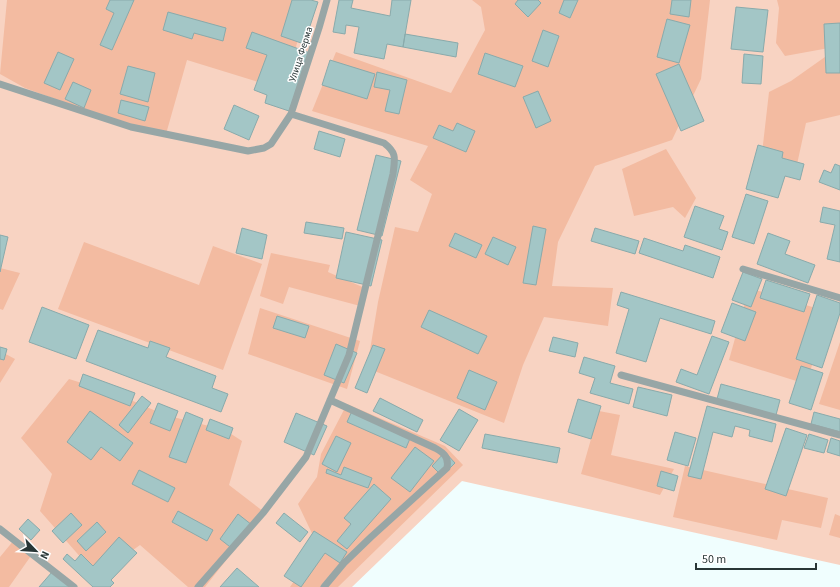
<svg xmlns="http://www.w3.org/2000/svg" width="840" height="587" font-family="'Source Sans 3',sans-serif">
<rect width="100%" height="100%" fill="#f0fefe"/>
<!-- green -->
<path fill="#f8d3c2" d="M0 0H840V565L462 481 352 587H0Z"/>
<!-- forest -->
<path fill="#f3bba1" d="M7 0H309L284 90 187 60 166 134 131 127 25 88 0 74Z
M472 0H710L701 79 672 140 595 166 558 242 552 286 613 288 608 326 544 317 523 365 504 423 367 368 378 302 395 227 418 232 432 194 410 180 428 146 312 111 336 52 451 93 485 30 481 7Z
M777 0H840V46L785 56 776 43 779 8Z
M832 52H840V115L806 123 796 169 761 162 769 92 791 81Z
M666 149 696 198 685 218 673 207 634 216 622 169Z
M84 242 199 285 213 246 262 264 223 370 58 309Z
M271 253 330 265 328 272 367 289 364 307 289 287 283 304 260 296Z
M0 268 20 273 3 310 0 309Z
M749 288 829 312 806 384 729 360Z
M260 308 360 341 347 389 248 354Z
M840 342V410L819 404Z
M0 351 15 359 0 383Z
M69 379 117 394 165 415 225 430 242 441 229 485 264 512 205 587H188L140 545 97 576 40 511 52 474 21 438Z
M347 404 445 446 463 465 338 587H290L318 546 298 504 317 477 321 454Z
M599 411 620 415 611 455 674 469 660 495 581 474Z
M685 466 828 498 821 528 782 520 777 540 673 517Z
M835 514 840 516V538L829 535Z
M14 540 33 553 9 587H0V557Z"/>
<!-- building -->
<path fill="#a3c6c6" stroke="#89aaab" d="M110 0H134L112 50 100 45 114 13 106 9Z
M292 0H311L318 2 304 44 281 36Z
M339 0H353L351 8 390 16 392 0H411L403 47 387 44 384 59 354 53 359 27 346 25 345 34 333 32Z
M518 0H538L541 3 528 17 515 4Z
M564 0H578L570 18 559 13Z
M672 0H691L689 17 670 14Z
M736 7 768 10 763 52 731 49Z
M168 12 226 28 223 41 194 33 192 39 163 30Z
M667 19 690 25 679 63 657 57Z
M840 23V73H826L824 24Z
M543 30 559 36 548 67 532 61Z
M252 32 310 53 289 111 265 103 267 95 254 90 267 55 246 48Z
M405 34 458 43 456 57 403 47Z
M58 52 74 59 60 90 44 83Z
M485 53 523 66 515 87 478 74Z
M744 54 763 56 761 84 742 83Z
M330 60 375 74 367 99 322 85Z
M679 64 704 121 681 131 656 74Z
M128 66 155 73 148 102 120 94Z
M377 72 407 80 399 114 385 111 390 90 374 87Z
M73 82 91 90 84 108 65 99Z
M538 91 551 121 536 128 523 97Z
M121 100 149 107 145 121 118 113Z
M234 105 259 116 249 140 224 129Z
M457 123 475 131 466 152 433 138 439 125 453 131Z
M319 131 345 139 340 157 314 149Z
M758 145 783 152 782 158 804 164 800 180 785 176 778 198 746 189Z
M376 155 401 161 382 236 357 230Z
M835 164 840 166V190L819 182 824 170 831 173Z
M746 194 768 201 754 244 732 237Z
M695 206 724 216 719 229 728 232 722 250 684 237Z
M823 207 840 211V262L827 259 835 225 820 222Z
M306 222 344 228 342 239 304 233Z
M533 226 546 229 536 285 523 283Z
M242 228 267 235 262 259 236 253Z
M595 228 639 241 635 254 591 241Z
M346 232 382 240 371 286 336 278Z
M455 233 482 245 476 258 449 246Z
M768 233 790 241 785 254 815 265 808 283 757 264Z
M0 235 8 237 0 272Z
M493 237 516 247 508 265 485 254Z
M644 238 683 251 685 245 720 257 713 278 639 253Z
M743 272 762 279 751 307 732 300Z
M766 280 810 294 804 312 760 298Z
M621 292 715 321 711 334 660 318 646 362 616 353 629 309 617 305Z
M817 295 840 303V313L822 368 796 359Z
M732 303 756 312 745 341 721 332Z
M42 307 89 325 76 359 29 342Z
M429 310 487 336 478 354 421 327Z
M277 316 309 326 305 338 273 328Z
M98 330 148 348 150 341 170 348 166 357 216 376 212 388 228 394 221 412 86 361Z
M712 336 729 342 709 394 676 382 681 369 697 375Z
M553 337 578 343 575 357 549 351Z
M336 344 357 353 344 383 324 375Z
M373 345 385 349 367 393 355 388Z
M0 347 7 349 4 360 0 359Z
M584 357 615 366 610 383 633 389 629 404 590 393 595 378 579 373Z
M801 366 823 373 811 410 789 403Z
M469 370 497 382 485 410 457 398Z
M83 374 135 393 130 406 79 386Z
M721 384 780 400 776 415 717 399Z
M638 387 672 395 667 416 633 407Z
M142 396 151 403 128 433 119 425Z
M380 398 423 420 417 432 373 411Z
M578 399 601 406 591 439 568 432Z
M158 403 178 411 170 431 150 423Z
M707 406 776 424 772 442 749 436 750 430 735 426 732 437 713 432 701 479 688 476Z
M459 409 478 420 459 451 440 440Z
M90 411 133 443 120 461 101 447 91 460 67 442Z
M352 411 411 436 406 448 347 422Z
M186 412 203 419 186 463 169 457Z
M814 412 840 419V432L811 424Z
M296 413 327 426 314 455 284 442Z
M210 419 233 428 229 439 206 430Z
M786 428 807 435 786 496 765 489Z
M675 432 696 438 688 466 667 460Z
M485 434 560 448 557 463 482 448Z
M809 434 828 440 824 453 804 448Z
M336 436 351 443 337 472 322 464Z
M831 438 840 441V456L827 452Z
M415 447 434 461 410 492 391 478Z
M445 452 455 463 442 476 432 466Z
M344 467 372 478 368 488 326 473 327 469 341 475Z
M139 470 175 488 168 502 132 484Z
M661 471 678 476 674 491 657 486Z
M374 484 391 499 347 549 337 541 351 524 344 518Z
M178 511 213 530 207 541 172 522Z
M71 513 82 525 63 543 52 531Z
M284 513 308 532 300 542 276 523Z
M238 514 252 525 234 550 220 539Z
M28 519 40 530 31 540 19 529Z
M97 522 106 532 86 551 77 541Z
M314 531 347 552 340 563 325 553 301 587 284 576Z
M119 537 137 553 111 580 114 583 110 587H93L63 559 67 554 75 561 81 554 93 566Z
M237 568 259 587H220Z
M52 572 70 587H39Z"/>
<g fill="none" stroke-linecap="round" stroke-linejoin="round">
<!-- lane -->
<path stroke="#97a6a6" stroke-width="7" d="M0 84 131 127 248 151 264 148 271 144 291 114 319 28 327 0
M743 269 840 298
M621 375 840 435
M0 529 74 587
M198 587 263 513 306 457 349 355 393 174C395 158 397 153 384 143L291 114
M324 587 344 563 371 537 447 468C449 457 444 453 435 448L330 400"/>
</g>
<g text-anchor="middle" stroke-width="3" stroke-linejoin="round" paint-order="stroke">
<!-- street labels -->
<g font-size="10" fill="#283636" stroke="#fff">
<text transform="translate(300 54) rotate(-72)" y="4">Улица Ферма</text>
</g>
</g>
<!-- north arrow -->
<g transform="translate(36 551) rotate(115)" stroke="#ffffff" stroke-width="3" paint-order="stroke">
<path d="M0-3L7 15L0 10L-7 15Z" fill="#283636"/>
<text y="-6" font-size="11" font-weight="bold" text-anchor="middle" fill="#283636">N</text>
</g>
<!-- scale -->
<path d="M696 563v6h120v-6" fill="none" stroke="#283636" stroke-width="2"/>
<text x="702" y="563" font-size="12" fill="#283636" stroke="#ffffff" stroke-width="3" paint-order="stroke">50 m</text>
</svg>
